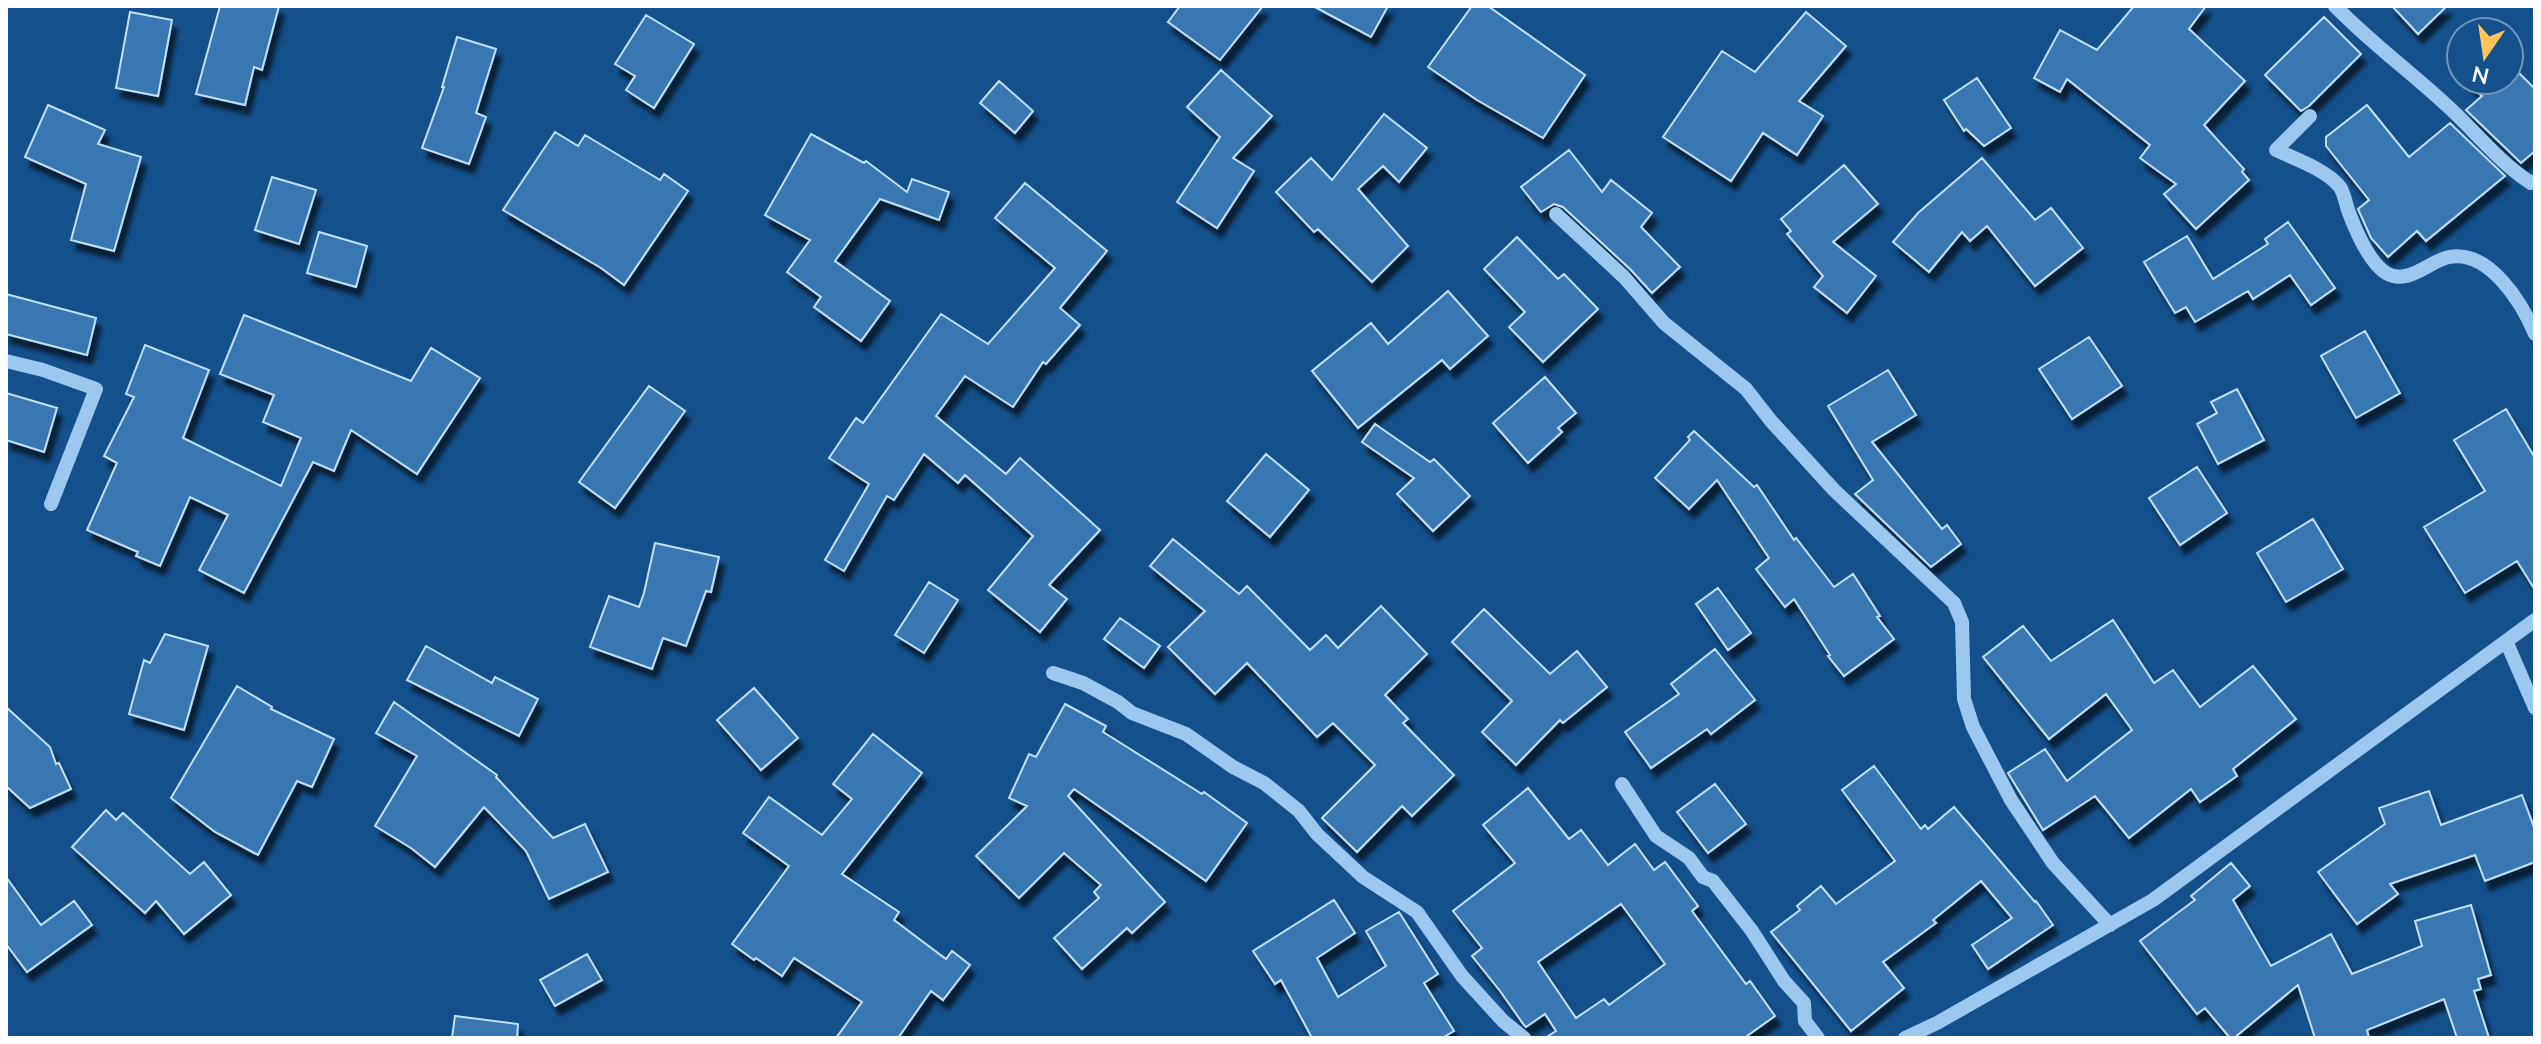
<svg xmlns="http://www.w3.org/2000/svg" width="2541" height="1044" font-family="'Nunito Sans',sans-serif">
<defs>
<filter id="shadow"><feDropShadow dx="5" dy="9" stdDeviation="2" flood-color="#0009"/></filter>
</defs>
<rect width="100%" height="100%" fill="#14508b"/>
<!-- building -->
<path fill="#3777b2" stroke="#c2e0fc" stroke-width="2" fill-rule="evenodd" filter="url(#shadow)" d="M220 6H279L262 70 254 67 245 105 196 94Z
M1180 6H1263L1220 60 1168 22Z
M1313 6H1388L1371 37Z
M1472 6H1488L1585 75 1543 138 1477 100 1428 67Z
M2134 6H2206L2189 29 2245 81 2204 125 2244 169 2242 172 2249 180 2196 229 2164 194 2176 184 2140 158 2150 145 2067 79 2060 92 2034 78 2060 30 2097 50Z
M2392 6H2447L2418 34Z
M130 12 172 20 158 96 116 88Z
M1806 12 1846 46 1799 101 1823 116 1797 155 1763 133 1731 181 1663 137 1722 51 1755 72Z
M646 15 694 44 654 108 626 90 635 76 615 64Z
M2324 17 2361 54 2309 106 2301 111 2265 75Z
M457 37 496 49 476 113 486 117 469 164 422 148 444 87H442Z
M2509 63 2535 89V151L2521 163 2466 110 2482 96 2465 80H2509Z
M1221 70 1272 116 1233 158 1254 171 1217 228 1177 202 1220 137 1187 107Z
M1977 78 2011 128 1984 146 1966 129 1964 131 1944 100Z
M999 81 1033 111 1015 133 980 103Z
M48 105 105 130 98 144 141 157 114 251 71 240 86 184 25 157Z
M2367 105 2409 157 2450 123 2505 176 2426 241 2417 231 2388 257 2371 238 2358 209 2369 200 2326 146V137Z
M1384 114 1427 148 1399 182 1383 166 1358 189 1408 246 1372 282 1318 229 1314 232 1276 192 1311 158 1332 180Z
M555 132 578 146 585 135 660 180 664 174 688 191 624 285 601 268 503 210Z
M811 134 864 163 866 161 907 192 912 179 949 192 939 220 880 199 835 261 890 301 861 341 814 307 821 297 787 272 810 240 765 215Z
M1569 150 1602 192 1611 180 1652 213 1641 227 1680 267 1652 293 1631 270 1563 207 1554 204 1541 212 1521 187Z
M1982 158 2035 220 2051 208 2083 248 2035 286 1987 226 1970 241 1962 232 1929 272 1893 242 1918 213Z
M1844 165 1878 204 1833 242 1876 276 1847 313 1814 287 1823 276 1787 234 1791 231 1781 219Z
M272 177 316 190 299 244 255 230Z
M1025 183 1107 251 1060 308 1080 325 1046 364 1043 362 1013 407 965 376 936 416 1006 474 1020 458 1100 530 1049 585 1067 599 1040 632 988 590 1033 536 965 475 958 483 924 454 894 500 887 496 844 571 825 560 869 484 829 458 856 418 863 423 941 314 988 344 1055 268 995 218Z
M2288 222 2335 288 2311 305 2290 275 2253 299 2248 291 2195 322 2186 307 2175 313 2144 262 2187 236 2213 279 2268 244 2265 239Z
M319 232 367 246 356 287 307 273Z
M1517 237 1558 279 1564 274 1598 309 1543 362 1509 327 1525 312 1484 269Z
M1448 291 1488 336 1450 369 1442 360 1358 428 1312 371 1371 323 1388 344Z
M6 294 96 318 87 355 6 334Z
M244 315 411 381 431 348 480 378 417 474 351 430 334 471 313 462 244 593 199 570 228 515 190 497 160 566 136 556 138 552 87 530 117 463 104 456 134 397 126 394 145 345 209 370 183 438 281 486 301 438 263 422 274 395 220 374Z
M2365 331 2400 393 2356 418 2321 356Z
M2089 337 2122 386 2072 419 2039 369Z
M1888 370 1916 415 1872 442 1942 529 1947 525 1961 544 1931 567 1855 494 1873 480 1828 406Z
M1545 377 1576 413 1558 428 1562 432 1528 463 1493 423Z
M649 386 685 411 615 508 579 482Z
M2237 389 2264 440 2218 464 2197 424 2217 413 2211 402Z
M6 393 57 408 44 452 6 440Z
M2506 409 2535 458V590L2517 561 2465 593 2424 527 2485 491 2454 440Z
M1375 424 1430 462 1434 459 1470 496 1433 531 1397 494 1414 478 1362 442Z
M1694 431 1754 487 1757 485 1794 540 1796 538 1834 587 1853 574 1880 616 1877 617 1894 639 1844 676 1828 656 1830 655 1794 599 1785 607 1756 569 1769 558 1717 480 1689 509 1655 478 1690 440 1688 437Z
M1266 454 1309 490 1270 537 1227 501Z
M2197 467 2227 513 2180 545 2149 498Z
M2313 519 2343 569 2286 602 2257 553Z
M1173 539 1239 594 1247 586 1310 650 1326 635 1338 648 1381 606 1427 654 1385 695 1408 719 1403 723 1454 775 1412 816 1402 806 1357 852 1322 818 1375 765 1333 723 1317 737 1247 663 1215 694 1168 647 1205 611 1150 566Z
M655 543 719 557 711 592 706 591 686 646 663 638 652 669 590 647 609 596 639 607 644 593Z
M929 582 958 600 924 653 895 635Z
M1718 588 1751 633 1728 650 1696 604Z
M1484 609 1550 674 1577 651 1607 687 1563 723 1560 720 1516 765 1482 732 1512 701 1452 642Z
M1120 618 1160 646 1144 668 1104 639Z
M2113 620 2154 683 2173 670 2200 707 2253 666 2296 719 2233 769 2237 776 2200 802 2191 789 2129 838 2095 796 2043 830 2008 773 2045 749 2067 781 2132 730 2106 694 2049 739 1983 657 2023 626 2051 661Z
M165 634 208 646 184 730 129 714 144 660 150 663Z
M426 646 492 683 495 677 538 699 519 736 407 680Z
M1715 649 1755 700 1711 734 1707 729 1651 768 1625 732 1679 694 1671 684Z
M237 686 272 707 271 709 334 739 312 787 297 781 258 855 215 832 171 798Z
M754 688 798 738 761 770 717 720Z
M394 702 497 775 496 777 553 838 585 824 608 872 549 899 526 851 484 807 435 867 411 848 375 826 417 756 376 733Z
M1065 704 1106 726 1103 732 1202 794 1204 792 1247 823 1206 881 1074 789 1068 796 1165 902 1132 933 1127 928 1082 969 1054 938 1099 898 1094 892 1101 885 1064 853 1019 898 976 856 1027 806 1009 798 1029 754 1036 757Z
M6 707 50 747 56 764 59 763 71 789 30 808 6 786Z
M873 734 922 773 842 874 899 912 894 920 946 959 952 951 970 965 943 1000 931 991 898 1038H836L862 1002 794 958 782 976 756 958 754 960 732 944 789 866 743 833 769 797 822 835 852 799 833 784Z
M1874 766 1921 829 1925 825 1928 829 1954 807 2035 902 2036 901 2053 925 1988 969 1972 945 2012 918 1981 881 1933 920 1936 923 1883 962 1904 988 1851 1031 1771 932 1800 910 1797 906 1821 886 1836 904 1895 861 1842 790Z
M1715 784 1746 824 1708 853 1677 812Z
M1528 788 1569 839 1581 830 1608 865 1635 844 1654 870 1665 862 1698 906 1692 911 1746 984 1750 981 1775 1016 1744 1038H1545L1556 1031 1545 1014 1526 1027 1524 1025 1500 991 1472 956 1482 948 1453 911 1515 863 1483 825ZM1621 904 1665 964 1609 1005 1604 999 1576 1018 1538 962Z
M2429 791 2441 825 2522 795 2535 830V862L2485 881 2475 855 2390 884 2398 894 2357 924 2318 872 2385 824 2379 808Z
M106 810 116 820 123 813 190 874 204 862 231 895 184 934 156 901 145 913 72 847Z
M2231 863 2250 886 2233 900 2271 966 2331 934 2352 974 2422 946 2415 921 2471 905 2491 975 2478 979 2481 989 2474 991 2489 1038H2457L2444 999 2367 1030 2369 1038H2315L2298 985 2234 1038H2230L2205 1008 2197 1014 2140 941 2195 900 2191 896Z
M6 877 41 925 74 901 92 925 27 972 6 944Z
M1334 900 1355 933 1317 958 1338 997 1386 966 1366 931 1399 912 1438 974 1424 983 1454 1031 1442 1038H1312L1281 980 1275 984 1253 951Z
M587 954 602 980 555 1006 540 980Z
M455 1016 518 1024 517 1038H452Z"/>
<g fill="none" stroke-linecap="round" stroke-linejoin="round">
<!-- minor -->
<path stroke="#9cc8f0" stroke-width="14" d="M2335 6C2369 41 2408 70 2443 102 2473 128 2497 161 2531 183L2535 181
M2310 116 2276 150C2295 159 2327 170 2340 187 2344 193 2346 204 2348 210 2355 229 2369 262 2386 273 2408 286 2429 261 2449 257 2489 249 2522 303 2535 334
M1556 214 1624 277 1664 323 1746 389 1771 421 1834 490 1954 603 1962 622 1964 699 1973 727 2011 800 2053 863 2110 925
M6 361 43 370 96 389 51 504
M2506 641 2535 708
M1053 673 1083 683 1118 702 1132 713 1186 734 1233 767 1264 783 1299 811 1317 834 1363 877 1417 912 1462 976 1503 1021 1524 1038
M1622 784 1656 836 1689 858 1703 877 1713 881 1752 931 1784 981 1804 1003 1805 1021 1818 1038
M1905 1038 1937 1023 2153 900 2535 620"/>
</g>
<!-- border -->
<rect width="2541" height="1044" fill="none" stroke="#ffffff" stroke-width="16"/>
<!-- north arrow -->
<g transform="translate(2485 56) rotate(193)"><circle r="38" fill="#14508b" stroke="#7296b9" stroke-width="2"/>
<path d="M0-6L14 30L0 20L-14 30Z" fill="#ffc55b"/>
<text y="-12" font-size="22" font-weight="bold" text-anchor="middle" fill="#ffffff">N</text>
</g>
</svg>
